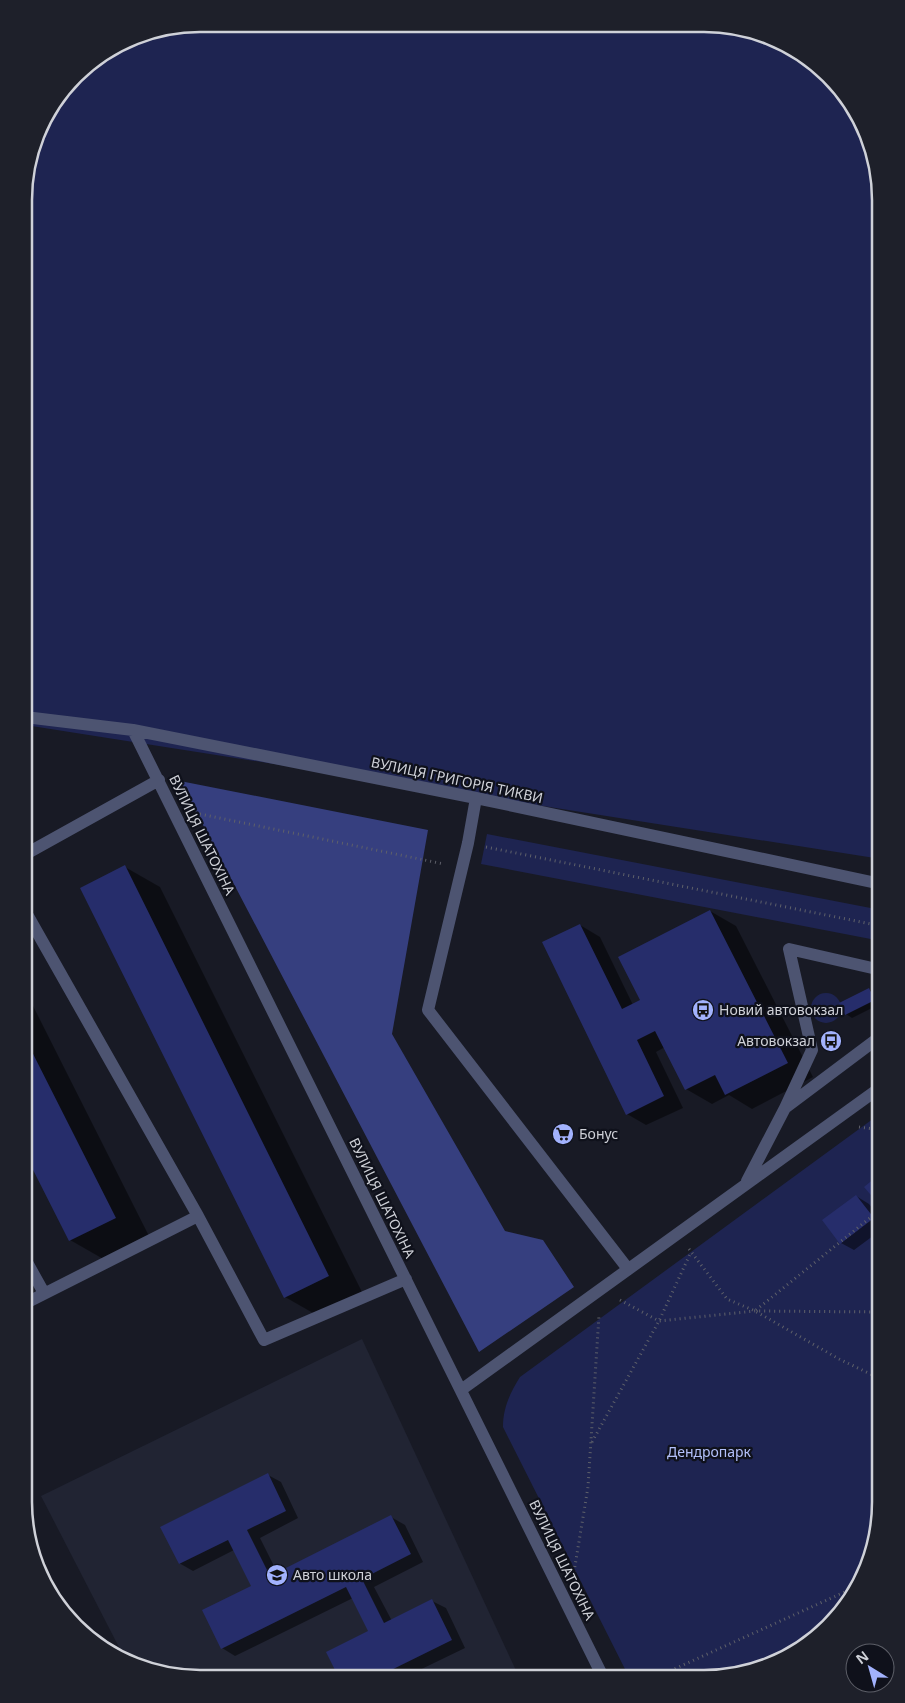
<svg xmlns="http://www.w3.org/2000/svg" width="905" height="1703" font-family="'Noto Sans',sans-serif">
<rect width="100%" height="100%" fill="#181a25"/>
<!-- built -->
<path fill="#212433" d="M362 1339 520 1679 177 1678 123 1655 41 1496Z"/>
<!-- green -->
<path fill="#1e2451" d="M201 24 739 27 821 67 872 143 881 201V859L25 725V178L42 122 84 68 133 37Z
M487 834 881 910V941L481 864Z
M811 1008a15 15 0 1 1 30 0a15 15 0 1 1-30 0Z
M881 1113V1514L868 1570 845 1610 812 1643 762 1670 704 1679H630L503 1427C503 1408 510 1393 520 1377Z"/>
<!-- forest -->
<path fill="#363f7f" d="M180 781 428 830 392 1034 505 1231 543 1240 574 1287 479 1352Z"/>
<!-- shadow -->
<path fill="#0007" d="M125 867 160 887 364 1296 320 1317 285 1297Z
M710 911 736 926 813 1077 752 1109 729 1095 712 1104 686 1089 665 1047 656 1052 683 1108 646 1125 627 1114 580 925 600 937 633 1005 642 1001Z
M24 988 150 1238 105 1260 70 1240 24 1149Z
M869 989 875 993 880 1004 852 1018 846 1014Z
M856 1196 869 1204 881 1220V1230L854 1250 841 1243Z
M268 1475 281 1482 298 1518 260 1538 278 1574 391 1517 405 1525 423 1562 374 1587 392 1621 432 1601 446 1608 465 1648 403 1678H341L328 1653 370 1632 353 1598 235 1656 222 1648 252 1586 234 1550 193 1571 179 1563Z"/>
<!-- building -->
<path fill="#262d6b" d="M125 865 329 1276 284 1298 80 888Z
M710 910 788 1063 725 1095 715 1075 685 1090 655 1031 637 1040 664 1096 626 1115 542 942 580 924 622 1009 640 1000 618 957Z
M869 988 875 1000 845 1015 839 1003Z
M24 1036 116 1218 69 1241 24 1152Z
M881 1173V1207L864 1187Z
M856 1195 874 1218 840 1244 822 1220Z
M268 1473 286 1511 247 1530 270 1576 391 1515 411 1554 362 1579 384 1623 432 1599 452 1640 375 1678H339L326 1652 368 1631 346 1587 221 1649 202 1610 251 1586 228 1540 179 1564 160 1527Z"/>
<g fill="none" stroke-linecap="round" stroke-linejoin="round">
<!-- path -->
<path stroke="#5f616a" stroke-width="3" stroke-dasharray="1 4" stroke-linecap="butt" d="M195 813 444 864
M486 847 881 926
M859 1127 881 1130
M689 1249 727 1299 755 1311 839 1359 881 1379
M620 1300 659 1321 755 1311 881 1312
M756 1310 881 1209
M592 1442 659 1321 691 1252
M574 1572 588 1487 599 1315
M865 1575 881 1507
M652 1679 858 1586"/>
<!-- minor -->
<path stroke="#4d5471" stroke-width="12" d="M25 717 133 730 476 798 881 884
M133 730 604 1679
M476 798 468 843 428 1010 628 1269
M24 855 159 780
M24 909 198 1216 264 1340 406 1279
M785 1108 812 1050 789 949 881 970
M747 1181 785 1108 881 1036
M24 1257 44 1293
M24 1304 198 1216
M461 1390 881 1087"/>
</g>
<!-- icons -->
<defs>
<g id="bus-disc" transform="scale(1.125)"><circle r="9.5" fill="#a2b2fd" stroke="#0f111b"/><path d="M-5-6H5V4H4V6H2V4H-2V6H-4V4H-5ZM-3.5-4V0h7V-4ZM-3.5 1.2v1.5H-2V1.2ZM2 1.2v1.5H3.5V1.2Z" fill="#111"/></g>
<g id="supermarket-disc" transform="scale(1.125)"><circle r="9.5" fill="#a2b2fd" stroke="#0f111b"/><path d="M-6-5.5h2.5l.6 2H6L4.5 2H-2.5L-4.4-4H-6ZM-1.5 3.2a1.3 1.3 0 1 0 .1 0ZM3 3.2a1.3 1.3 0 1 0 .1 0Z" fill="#111"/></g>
<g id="school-disc" transform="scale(1.125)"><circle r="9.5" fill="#a2b2fd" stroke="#0f111b"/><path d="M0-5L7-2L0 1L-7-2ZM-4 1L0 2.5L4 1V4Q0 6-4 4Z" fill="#111"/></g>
</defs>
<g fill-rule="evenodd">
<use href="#bus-disc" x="703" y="1010"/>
<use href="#bus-disc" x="831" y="1041"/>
<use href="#supermarket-disc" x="563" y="1134"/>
<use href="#school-disc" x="277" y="1575"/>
</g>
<g text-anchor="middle" stroke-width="4.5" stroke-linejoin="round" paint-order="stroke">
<!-- street labels -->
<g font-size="14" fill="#cfd1d8" stroke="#0f111b">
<text transform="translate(457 780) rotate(12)" y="5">ВУЛИЦЯ ГРИГОРІЯ ТИКВИ</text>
<text transform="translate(202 835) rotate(64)" y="5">ВУЛИЦЯ ШАТОХІНА</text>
<text transform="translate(382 1198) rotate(64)" y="5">ВУЛИЦЯ ШАТОХІНА</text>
<text transform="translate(562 1560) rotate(64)" y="5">ВУЛИЦЯ ШАТОХІНА</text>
</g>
<!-- poi labels -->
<g font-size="14" fill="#cfd1d8" stroke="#0f111b" text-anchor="start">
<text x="719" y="1015">Новий автовокзал</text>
<text x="815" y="1046" text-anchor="end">Автовокзал</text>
<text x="579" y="1139">Бонус</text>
<text x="293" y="1580">Авто школа</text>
</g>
<!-- park labels -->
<g font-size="14" fill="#b3c0fa" stroke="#0f111b">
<text x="709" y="1457">Дендропарк</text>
</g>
</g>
<!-- crop -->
<path d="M0 0H905V1703H0ZM200 32H704A168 168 0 0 1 872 200V1502A168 168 0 0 1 704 1670H200A168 168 0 0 1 32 1502V200A168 168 0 0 1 200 32Z" fill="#1e202a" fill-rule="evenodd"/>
<path fill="none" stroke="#cfd1d8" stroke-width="2.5" d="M200 32H704A168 168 0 0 1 872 200V1502A168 168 0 0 1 704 1670H200A168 168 0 0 1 32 1502V200A168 168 0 0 1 200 32Z"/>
<!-- north arrow -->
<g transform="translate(870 1668) rotate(323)"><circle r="24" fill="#0f111b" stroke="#5c5e67"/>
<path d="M0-4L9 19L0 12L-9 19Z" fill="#a2b2fd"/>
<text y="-8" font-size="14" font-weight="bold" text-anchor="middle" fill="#cfd1d8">N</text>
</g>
</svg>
